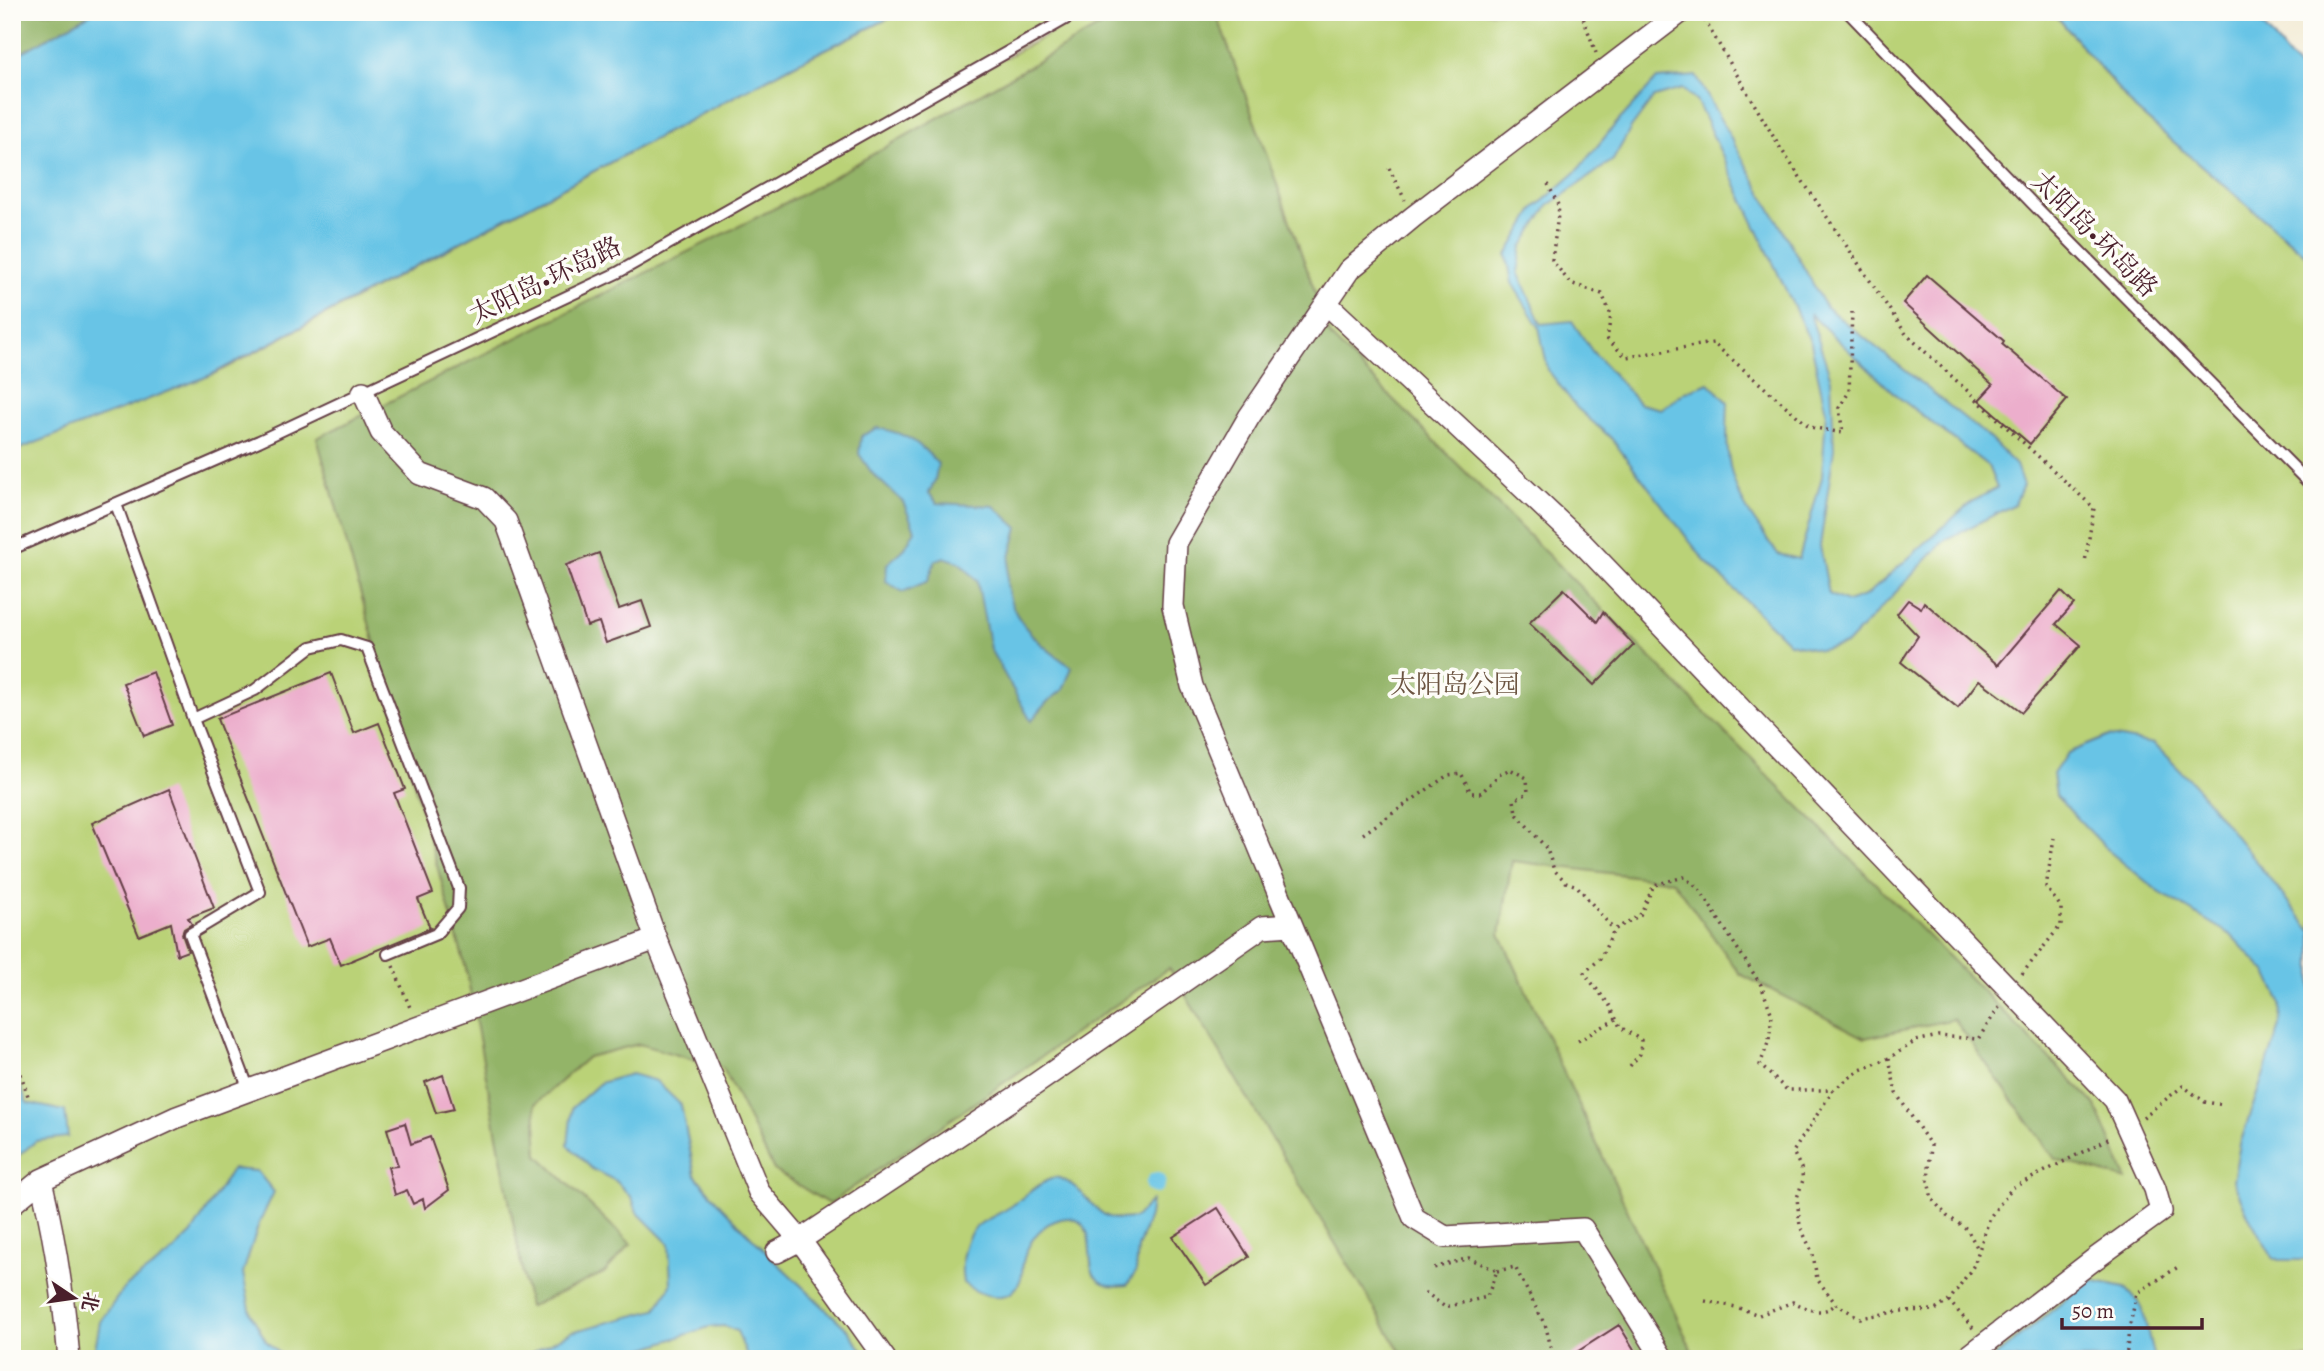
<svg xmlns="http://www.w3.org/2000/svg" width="2324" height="1371" font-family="Alegreya,'Noto Serif SC',serif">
<rect width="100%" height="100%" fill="#fdfcf7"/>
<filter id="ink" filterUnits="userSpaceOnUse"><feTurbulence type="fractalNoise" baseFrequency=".0143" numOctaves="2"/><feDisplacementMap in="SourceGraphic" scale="14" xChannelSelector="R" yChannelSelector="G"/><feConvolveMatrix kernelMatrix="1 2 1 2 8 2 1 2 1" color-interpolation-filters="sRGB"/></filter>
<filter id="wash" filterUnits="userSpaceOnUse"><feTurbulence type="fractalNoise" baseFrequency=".00686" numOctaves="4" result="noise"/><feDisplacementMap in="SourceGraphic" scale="28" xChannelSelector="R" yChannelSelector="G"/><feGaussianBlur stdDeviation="1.57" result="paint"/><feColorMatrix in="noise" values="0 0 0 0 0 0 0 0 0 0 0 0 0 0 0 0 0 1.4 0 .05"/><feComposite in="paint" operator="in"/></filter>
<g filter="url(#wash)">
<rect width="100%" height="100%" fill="#f4eeda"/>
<!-- green -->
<path fill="#bad277" stroke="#827851" stroke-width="2" d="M902 12H1078L896 117 1089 12H2053L2135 109 2312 260V1359H12V451L218 372 795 64Z"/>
<!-- forest -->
<path fill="#93b468" stroke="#6e6a4a" stroke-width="2" d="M12 12H94L12 58Z
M1126 12H1216L1331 337 2095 1104 2127 1180 2055 1159 1954 1019 1865 1038 1740 974 1673 881 1512 861 1500 934 1696 1359H1405L1169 968 829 1204 774 1170 723 1068 639 1044 588 1057 535 1104 538 1155 631 1244 604 1273 529 1307 466 969 317 438 795 198Z"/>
<!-- water -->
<path fill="#68c4e6" stroke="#597288" stroke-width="2" fill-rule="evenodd" d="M94 12H902L795 64 211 375 12 452V58Z
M2053 12H2252L2312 85V260L2135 109Z
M1696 76 1826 307 1987 436 2016 465 2023 485 2015 504 1945 540 1847 644 1820 650 1789 643 1704 560 1611 438 1577 408 1548 370 1539 327 1512 283 1507 255 1535 208 1576 172 1614 126 1657 79ZM1682 89 1697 102 1811 343 1826 412 1822 477 1799 559 1778 554C1763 533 1744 510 1735 484 1725 458 1727 429 1728 402L1709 383 1685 392 1661 409 1640 404 1592 351 1572 321 1541 324 1518 272 1522 247 1548 206 1613 160 1631 128 1654 97ZM1810 314 1897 396 1988 466 1997 488 1971 502 1867 595 1847 602 1829 594 1820 546 1834 449 1831 379Z
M877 428C906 433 919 442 938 464L935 480 929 493 937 503 994 506 1018 528C1013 546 1007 563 1007 582 1008 619 1044 649 1072 667L1063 690 1047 702 1031 721 990 649 977 580 959 562 944 557 935 561 928 581 903 592 886 581 887 564 905 548 915 530 903 502 872 473 859 454 861 436Z
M2109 736 2154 744 2194 784 2312 932 2311 1260H2274L2248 1215 2233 1181 2240 1144 2280 1026 2281 1002 2267 973 2231 935 2159 892 2110 852 2056 796 2053 774 2067 753Z
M12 1065 27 1103 65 1111 68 1137 36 1141 12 1161Z
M631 1074 656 1081 681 1105 695 1175 721 1206 771 1257 849 1331 868 1359H748L737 1331 724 1326 709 1327 613 1359H520L571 1332 656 1310 671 1285 669 1244 637 1212 632 1198 616 1181 592 1169 568 1145 572 1108 600 1083Z
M232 1169 257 1171 274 1192 258 1226 243 1273 251 1314 266 1341 286 1359H93L100 1322 124 1288 169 1255 192 1233Z
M1056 1177C1083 1185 1091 1211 1111 1218 1118 1220 1128 1218 1135 1218L1151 1201 1149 1216 1138 1248 1136 1272 1127 1285C1068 1293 1106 1232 1076 1220 1070 1217 1062 1218 1055 1221 1038 1227 1027 1245 1023 1262 1022 1267 1023 1273 1021 1278 1012 1307 980 1296 963 1283 960 1262 962 1236 981 1223 991 1217 1001 1213 1010 1207 1026 1196 1037 1183 1056 1177Z
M2090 1280 2125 1287 2142 1307 2154 1359H1992Z"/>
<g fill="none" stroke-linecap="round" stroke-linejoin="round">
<!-- canal -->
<path stroke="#68c4e6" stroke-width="19" d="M1155 1184 1156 1182"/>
</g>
<g id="blocks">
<!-- building -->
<path fill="#ecaecc" d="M1927 275 2004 341 2002 344 2067 400 2030 444 1979 400 1993 385 1903 303Z
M599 553 619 609 642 601 651 627 606 643 599 622 587 626 566 565Z
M1564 589 1597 622 1603 612 1634 645 1594 685 1529 623Z
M2061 591 2074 604 2056 624 2081 645 2022 712 1979 680 1958 708 1901 662 1918 636 1897 614 1908 600 1921 608 1924 602 1998 665Z
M153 672 172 725 144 736 123 683Z
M331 673 354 733 379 723 405 789 394 793 433 893 418 899 430 928 341 965 330 938 307 947 217 719Z
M169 789 214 908 188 918 192 924 184 929 182 934 188 951 177 955 171 923 139 936 92 823Z
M443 1075 454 1109 436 1113 425 1082Z
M405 1123 411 1144 430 1137 449 1190 425 1208 423 1199 413 1204 407 1190 395 1195 388 1167 398 1166 387 1129Z
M1218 1208 1249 1257 1206 1285 1173 1237Z
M1619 1325 1640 1359H1566Z"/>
</g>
</g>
<g filter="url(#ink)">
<use href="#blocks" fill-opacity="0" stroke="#643e45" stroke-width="2"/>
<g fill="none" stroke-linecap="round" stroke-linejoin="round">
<!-- lane casing -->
<g stroke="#643e45" stroke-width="14">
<path id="lane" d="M1848 12 2032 203 2312 486
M116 504 193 719 255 690 311 647 341 640 367 648 459 888 458 908 436 934 388 954
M12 549 259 441 617 273 1078 12
M193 719 260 892 190 934 249 1090"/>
</g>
<!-- street casing -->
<g stroke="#643e45" stroke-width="24">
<path id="street" d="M1327 304 1582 543 2115 1100 2155 1189 2161 1211 2092 1261 1965 1359
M363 392 381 432 420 474 484 498 506 521 656 939
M41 1180C55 1239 64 1299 69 1359
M12 1204 41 1180 177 1117 656 939 759 1192 800 1240 885 1359
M777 1252 800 1240 1034 1085 1262 927 1291 925
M1663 1359 1583 1229 1445 1237 1414 1218 1192 686 1173 606 1176 543 1249 417 1349 270 1413 217 1681 12"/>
</g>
<!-- path -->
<path stroke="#643e45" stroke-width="3.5" stroke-dasharray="2 5" stroke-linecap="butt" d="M1581 12 1596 53
M1701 14 1779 146 1906 334 2094 508 2085 562
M1389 168 1405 200
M1548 184 1559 207 1552 260 1570 283 1602 294 1611 315 1607 339 1626 357 1713 343 1810 427 1843 433 1839 408 1849 392 1852 312
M1363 834 1448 775 1461 773 1471 793H1481L1499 775 1510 769 1527 778 1528 793 1514 800 1516 813 1547 849 1554 870 1566 882 1577 886 1614 930
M393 966 411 1010
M2022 974 2061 925V907L2046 887 2054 838
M1578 1041 1616 1019
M12 1047 29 1099
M1889 1058 1896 1093 1931 1146 1928 1181 1932 1199 1947 1216 1967 1229 1978 1249
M1630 1066 1640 1054 1641 1040 1620 1027 1610 1006 1584 973 1600 959 1614 930 1640 915 1654 885 1684 877 1699 889 1761 985 1772 1015 1769 1040 1760 1065 1787 1090H1833L1860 1070 1889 1058 1916 1041 1938 1036 1978 1039 2000 1006
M1833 1090 1793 1152 1801 1168 1803 1180 1797 1198 1800 1226 1813 1254 1817 1279 1836 1304 1860 1318 1901 1311 1935 1310 1949 1301
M2143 1117 2183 1086 2205 1102 2224 1105
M1497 1271 1515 1267 1546 1327 1551 1348 1556 1359
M1425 1292 1445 1307 1487 1297 1497 1271 1469 1258 1434 1268
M1705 1301 1736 1307 1759 1315 1793 1302C1809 1309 1821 1317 1836 1304
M2304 1302 2312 1292
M1973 1328 1949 1301 1974 1265 1990 1217 2012 1188 2110 1138
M2126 1359 2129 1329 2137 1293 2178 1267"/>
<!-- lane -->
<use href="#lane" stroke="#fff" stroke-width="10"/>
<!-- street -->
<use href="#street" stroke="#fff" stroke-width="21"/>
</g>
</g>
<g text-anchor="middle" stroke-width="7" stroke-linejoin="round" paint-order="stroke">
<!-- street labels -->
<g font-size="26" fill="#4a1f2b" stroke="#fdfcf7">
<text transform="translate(2095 234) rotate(45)" y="9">太阳岛•环岛路</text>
<text transform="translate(545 280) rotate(-26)" y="9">太阳岛•环岛路</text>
</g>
<!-- park labels -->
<g font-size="26" fill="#6c5542" stroke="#fdfcf7">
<text x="1455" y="693">太阳岛公园</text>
</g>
</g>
<!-- margin -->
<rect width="2324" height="1371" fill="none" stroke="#fdfcf7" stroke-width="42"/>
<!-- north arrow -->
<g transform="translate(74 1298) rotate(103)" stroke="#fdfcf7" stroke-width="5" paint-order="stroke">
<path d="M0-5L12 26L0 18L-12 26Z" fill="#4a1f2b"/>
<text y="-10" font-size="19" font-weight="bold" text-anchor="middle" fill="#4a1f2b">北</text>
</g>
<!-- scale -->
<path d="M2062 1318v10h140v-10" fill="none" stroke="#4a1f2b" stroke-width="3.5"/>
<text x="2072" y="1318" font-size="21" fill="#4a1f2b" stroke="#fdfcf7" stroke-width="5" paint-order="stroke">50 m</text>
</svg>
